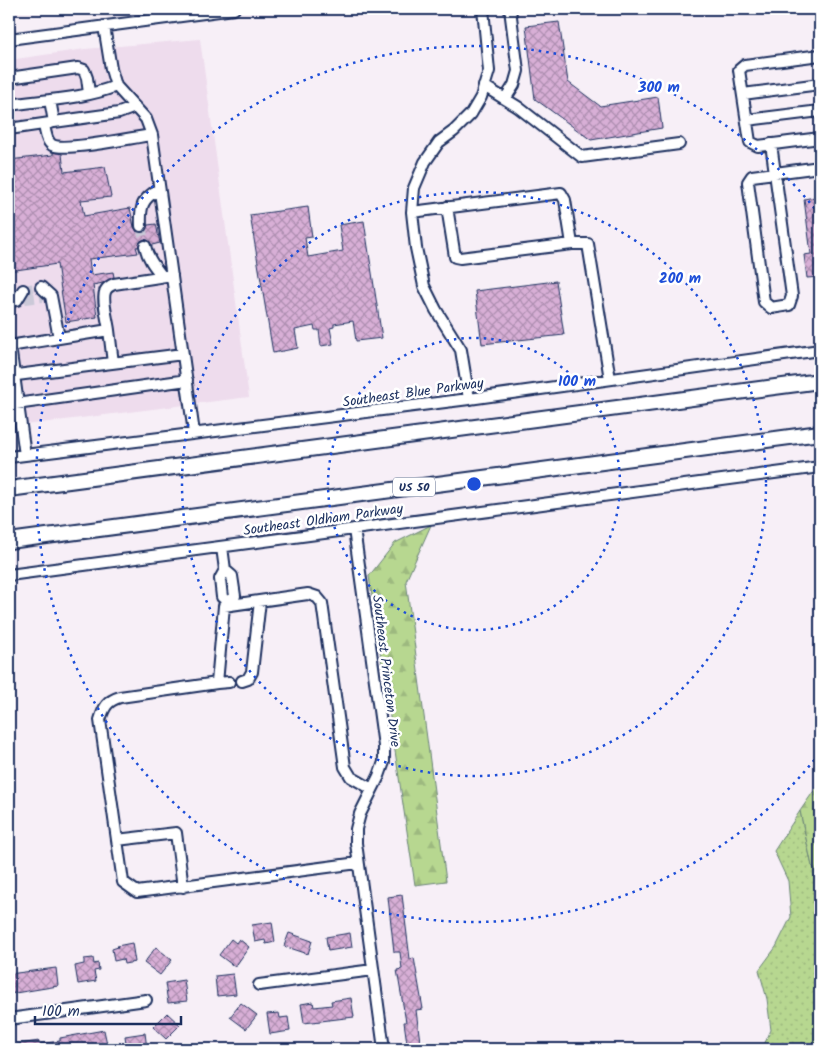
<svg xmlns="http://www.w3.org/2000/svg" width="829" height="1058" font-family="Kalam,sans-serif">
<defs>
<pattern id="grass-dots" width="8" height="8" patternUnits="userSpaceOnUse" patternTransform="scale(1.25)"><rect width="8" height="8" fill="#b7d790"/><path d="M2 2h.1M6 6h.1" fill="none" stroke="#9db97f" stroke-width="1.8" stroke-linecap="round"/></pattern>
<pattern id="forest-firs" width="22" height="20" patternUnits="userSpaceOnUse" patternTransform="scale(1.25)"><rect width="22" height="20" fill="#b7d790"/><path d="M5 1l3.5 6h-7zM16 11l3.5 6h-7z" fill="#9db97f"/></pattern>
<pattern id="building-cross-hatch" width="8" height="8" patternUnits="userSpaceOnUse" patternTransform="scale(1.25)"><rect width="8" height="8" fill="#d8afd6"/><path d="M0 0l8 8M0 8l8-8" fill="none" stroke="#ae8fb1"/></pattern>
</defs>
<rect width="100%" height="100%" fill="#f7eff7"/>
<filter id="ink" filterUnits="userSpaceOnUse"><feTurbulence type="fractalNoise" baseFrequency=".02" numOctaves="2"/><feDisplacementMap in="SourceGraphic" scale="10" xChannelSelector="R" yChannelSelector="G"/><feConvolveMatrix kernelMatrix="1 2 1 2 8 2 1 2 1" color-interpolation-filters="sRGB"/></filter>
<g filter="url(#ink)">
<!-- built -->
<path fill="#eedced" d="M200 39 249 397 9 427V60L85 49Z"/>
<!-- grass -->
<path fill="url(#grass-dots)" stroke="#698377" d="M800 811 812 866 820 874V1049H762L771 1030 767 999 759 970 776 947 791 917 788 881 774 851Z"/>
<!-- forest -->
<path fill="url(#forest-firs)" stroke="#698377" d="M431 525 406 581 446 881 415 885 369 576 395 543Z
M820 782V874L812 866 800 811Z"/>
<!-- building -->
<path fill="url(#building-cross-hatch)" stroke="#1b2f5e" d="M559 22 568 82 600 106 658 97 662 128 591 140 535 99 526 26Z
M53 152 62 154 64 172 105 167 111 197 81 200 84 216 130 208 134 227 137 232H144L148 225 156 224 160 243 152 245 149 241 144 239 140 242 138 247H136L138 253 89 259 91 275 113 272 114 277 103 283 93 285 97 317 66 322 57 264 9 271V160L53 155Z
M820 196V277L807 278 804 255 811 254 804 199Z
M308 207 312 237 305 238 308 257 343 251 339 225 364 221 382 338 356 341 353 321 334 324V327L330 328 333 344 321 346 319 330H315L314 326 295 330 298 348 273 353 250 215Z
M556 281 564 335 482 344 475 291Z
M402 895 410 959 414 958 423 1009 416 1010 420 1042 407 1043 404 1022H406L397 970 402 969 400 952H394L388 897Z
M272 922 275 942 266 944 265 940 255 942 252 925Z
M289 933 312 941 308 954 284 946Z
M350 933 352 947 328 951 326 937Z
M231 939 236 943 239 939 249 947 235 967 219 955Z
M132 943 135 962 124 964 123 959 114 961 112 949 118 947 117 946Z
M156 947 172 960 160 975 144 963Z
M93 958 94 964 98 963 99 970 94 971 96 981 78 984 75 966 84 964V959Z
M56 968 58 986 9 994V974Z
M233 974 236 994 217 996 215 976Z
M184 980 187 1001 168 1003 165 983Z
M351 998 354 1017 304 1023 301 1004 313 1002 314 1007 332 1005 331 1001Z
M241 1003 257 1015 246 1029 230 1017Z
M167 1013 180 1025 166 1039 153 1027Z
M279 1013 280 1018 288 1017 290 1031 270 1034 267 1014Z
M104 1030 107 1044 72 1049H13V1045L39 1041V1044L60 1041V1038Z
M145 1033 147 1049H127L125 1036Z"/>
<g fill="none" stroke-linecap="round" stroke-linejoin="round">
<!-- minor-tunnel -->
<path stroke="#cbc9d8" stroke-width="10" stroke-dasharray="10 5" stroke-linecap="butt" d="M141 226 145 246
M23 290 41 287
M25 299 43 297"/>
<!-- minor casing -->
<g stroke="#1b2f5e" stroke-width="14">
<path id="minor" d="M104 26 111 69 116 86 146 119 152 135 194 433
M9 39 234 9
M820 55 745 65 739 70 750 142 758 146 820 138
M9 78 78 68 84 70 87 78 89 93
M484 86 518 107 582 157 679 144
M743 94 820 84
M505 99 514 85 518 71 510 9
M50 100 54 122 119 113 135 107
M9 105C43 100 84 99 116 86
M747 120 820 111
M44 124C45 130 46 141 52 145 65 152 134 137 152 135
M9 129 50 123
M771 144 792 296 789 305 771 308 764 302 748 182 752 176 820 167
M447 207 455 257 460 258 572 244
M412 212 561 193 565 200 572 244H588L610 379
M141 226C140 206 142 199 159 189
M145 246C148 259 154 266 162 276
M41 287 51 296 59 338
M9 302 17 300 23 290
M109 330C108 322 102 300 105 292 106 288 111 285 114 284L172 275
M9 346 109 330 113 363
M10 346 25 455
M9 376 183 354
M469 399 461 350 436 310 424 286 416 248 412 212 414 188 425 162 439 142 454 131 471 114 481 97 489 71 483 9
M9 405 187 380
M9 457 469 399 820 350
M354 529 384 746V762L379 776 360 814 356 829V843L384 1049
M222 547 225 570
M9 575 820 467
M229 602 222 597 220 579 225 570 232 576 235 596 229 602 230 605
M242 681 248 679 252 672 260 601
M217 683 229 682
M117 840 176 833 183 887
M358 863 137 892 123 882 100 720C104 707 107 701 120 697L217 683 224 606 308 594 317 597 322 603 345 767 351 777 372 789
M259 985 373 970
M9 1019 146 1000"/>
</g>
<!-- highway casing -->
<g stroke="#1b2f5e" stroke-width="18">
<path id="highway" d="M9 489 820 381
M9 541 820 433"/>
</g>
<!-- minor -->
<use href="#minor" stroke="#fff" stroke-width="10"/>
<!-- highway -->
<use href="#highway" stroke="#fff" stroke-width="14"/>
</g>
</g>
<!-- distance rings -->
<g fill="none" stroke="#1d4ed8" stroke-width="2.5" stroke-dasharray="2.5 5">
<circle cx="474" cy="484" r="146"/>
<circle cx="474" cy="484" r="292"/>
<path d="M819 754A438 438 0 1 1 819 214"/>
</g>
<g text-anchor="middle" stroke-width="5" stroke-linejoin="round" paint-order="stroke">
<!-- shield labels -->
<rect fill="#fff" stroke="#5f6d8e" stroke-width="1" x="393" y="477.5" width="42" height="19" rx="4"/>
<g font-size="12" font-weight="bold" fill="#1b2f5e">
<text x="414" y="491">US 50</text>
</g>
<!-- street labels -->
<g font-size="14" fill="#1b2f5e" stroke="#fff">
<text transform="translate(413 392) rotate(-8)" y="5">Southeast Blue Parkway</text>
<text transform="translate(323 519) rotate(-8)" y="5">Southeast Oldham Parkway</text>
<text transform="translate(387 671) rotate(83)" y="5">Southeast Princeton Drive</text>
</g>
</g>
<circle cx="474" cy="484" r="8" fill="#1d4ed8" stroke="#fff" stroke-width="2.5"/>
<g font-size="15" text-anchor="middle" font-weight="bold" fill="#1d4ed8" stroke="#fff" stroke-width="5" stroke-linejoin="round" paint-order="stroke">
<text x="659" y="92">300 m</text>
<text x="680" y="283">200 m</text>
<text x="577" y="386">100 m</text>
</g>
<!-- margin -->
<rect width="829" height="1058" fill="none" stroke="#fff" stroke-width="30"/>
<rect x="15" y="15" width="799" height="1028" fill="none" stroke="#1b2f5e" stroke-width="2" filter="url(#ink)"/>
<!-- scale -->
<path d="M35 1016v8h146v-8" fill="none" stroke="#1b2f5e" stroke-width="2.5"/>
<text x="42" y="1016" font-size="15" fill="#1b2f5e" stroke="#ffffff" stroke-width="4" paint-order="stroke">100 m</text>
</svg>
